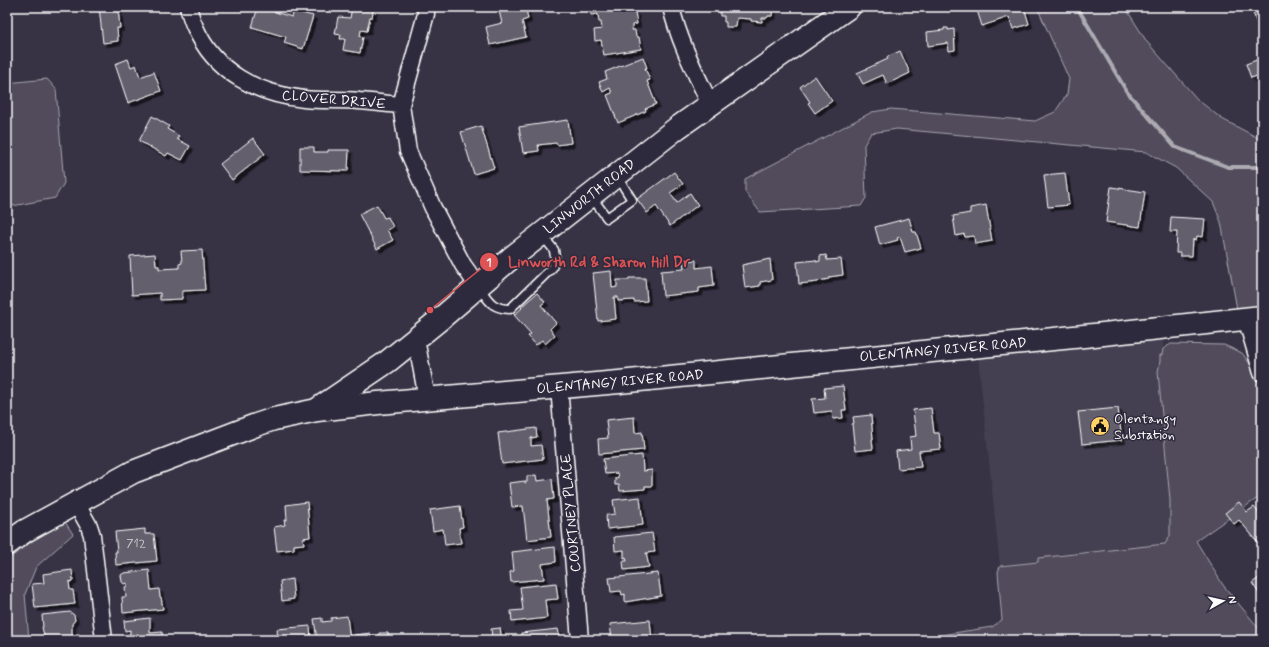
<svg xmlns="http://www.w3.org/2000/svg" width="1269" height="647" font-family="Mynerve,sans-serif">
<defs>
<filter id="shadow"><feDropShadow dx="3.5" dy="3.5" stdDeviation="0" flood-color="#0009"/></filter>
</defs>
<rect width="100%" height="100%" fill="#373345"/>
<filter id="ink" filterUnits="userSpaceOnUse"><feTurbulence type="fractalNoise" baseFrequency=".025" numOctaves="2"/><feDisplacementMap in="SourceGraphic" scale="8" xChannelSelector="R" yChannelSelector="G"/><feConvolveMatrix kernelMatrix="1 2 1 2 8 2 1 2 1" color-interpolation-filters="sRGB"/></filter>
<g filter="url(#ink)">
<!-- built -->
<path fill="#444051" d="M1162 328 1163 349 1158 372 1170 500V536L1163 547 1000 566 977 347Z"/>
<!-- green -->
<path fill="#514c5c" stroke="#a8a6ae" d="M1037 7H1125L1147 42 1198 100 1222 119 1262 140V308L1237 309 1221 222 1213 202 1176 168 1146 152 897 129 871 133 864 145 866 198 861 206 760 212 745 192V179L872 112 891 109 1035 121 1055 112 1067 94 1069 79Z
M47 79 56 89 64 183 55 198 7 207V83Z
M1171 344 1224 345 1242 353 1262 380V495L1196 541 1223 585 1262 632V640H908L992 627 1002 620 998 572 1000 566 1038 562V558L1165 544 1170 536V500L1158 372 1160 361V355H1162L1163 349Z
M65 522 73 534 36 567 25 594 29 640H7V560L38 537Z"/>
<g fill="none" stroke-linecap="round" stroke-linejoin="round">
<!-- stream -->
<path stroke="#adabb2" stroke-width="4" d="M1077 7 1127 92 1175 147 1228 167H1258L1262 172"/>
</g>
<!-- building -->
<path fill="#635f6d" stroke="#fff" filter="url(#shadow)" d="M99 7H118L120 28H117L118 41 103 43Z
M258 7 292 17 294 11 313 16 303 49 284 43 286 37 252 27Z
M352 7H374L372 17H370L367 31 361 30 360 36 363 37 360 53 343 50 345 39H340L341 35 335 34 338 17 350 18Z
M498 7H519V10L526 9 528 19 522 21 526 37 490 45 486 27 502 23Z
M590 7H632L633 13 635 12 637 24 632 25V30H635L636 37H639L641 49 604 55 601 40 595 41 594 30 602 29 601 22H599L598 14 591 15Z
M720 7H773L772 16H768L767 18H762V22L751 21V19L737 18 736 27H726V22H724V16H720Z
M976 7H1024L1029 24 1013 29 1009 17 982 26Z
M1251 7H1262V36L1256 21Z
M944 28H948V30L954 29 955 50 949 51 948 43 928 46 927 32 944 30Z
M900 51 910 73 887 84 883 75 863 84 857 73 888 59 887 57Z
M643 57 647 68H645L650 80 647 81 656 104 645 109 646 111 618 123 607 95 612 93 610 88 603 92 599 82 607 79 605 72Z
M1262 58V81L1260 75 1251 78 1246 64Z
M128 59 131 67 136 65 140 77 154 72 161 91 128 103 115 64Z
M815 76 832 101 815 113 808 103 810 102 800 87Z
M152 116 169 126 167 129 179 136 177 139 190 146 182 160 168 153 166 156 139 141Z
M568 120 571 143 557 145 556 143 538 145 539 151 523 153 519 127Z
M481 126 494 168 474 174 461 132Z
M253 138 265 154 232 180 220 164Z
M300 147H314V152H328V150H349L348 171 300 170Z
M674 172 683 184 670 193 677 203 690 193 698 205 670 226 656 206 647 213 637 199Z
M1065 173 1069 205 1048 207 1044 175Z
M1111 187 1145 192 1140 227 1106 222Z
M377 205 384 218 388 217 393 227 387 230 393 240 377 249 359 214Z
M986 205 992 241 975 244 974 236 965 237 964 234 956 236 953 216 970 213V208Z
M1171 217 1205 219 1203 237 1197 236 1196 240 1193 239 1192 256H1180V253H1176L1177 232H1170Z
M909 218 913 232H916L921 248 905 252 900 237 897 238 898 240 880 245 875 227Z
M202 250 205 290 182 291V299L160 300V293L132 295 130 256 155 254 156 266H159V269L179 268V264L182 263 181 251Z
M826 255 827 260 841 259 843 275 829 277V279L818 281V282L799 284 797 262 816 260V262L820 261V256Z
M770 259 772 280 760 282V286L745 288 742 265Z
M696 260V268L712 266 714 286 699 288V292L663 296 661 271 684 269 683 261Z
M611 271 612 288 617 287V280H628L629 278H645L647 301 634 302V300L618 301V297H614L616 319 598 321 593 273Z
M537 293 545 302 541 305 556 323 550 329 555 335 545 344 542 340 536 345 528 336 531 334 514 315 522 308 521 307Z
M843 386 846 410H842L843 418 833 419 832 411 814 413 812 399 825 398 824 388Z
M931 408 934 433H939L941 449 919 451 921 467 898 469 896 451 911 449 910 437 916 436 913 410Z
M1118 408 1122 440 1082 444 1078 412Z
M871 415 873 439H872L873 449 855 451 852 424 854 423 853 417Z
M634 417 635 433 642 432 644 450 599 454 598 439 608 438 606 420Z
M536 428 537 437 531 438V446L541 445 543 459 502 464 498 433Z
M642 455 643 471 652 470V486H645V489L620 491 619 485H615V478H618L617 473 605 474 603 459Z
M536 475 537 481 552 479 554 499 547 500 551 537 527 540 523 506 512 507 509 483 525 481V483L527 482V476Z
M640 497 643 525 607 529 606 515 615 514 613 500Z
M307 502 310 537 303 538 304 544 294 545V549L277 551 274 527 285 525 284 520H287L286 505Z
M1239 502 1247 512 1254 507 1262 517V547L1239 520 1234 524 1225 513Z
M460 506 463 527 459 528 461 543 445 545 443 529 433 531 430 510Z
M145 529V534H154L157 561 116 565 115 552H117L115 532Z
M652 533 655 552 646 553 649 567 624 570 623 561H627L626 557 624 558V550L615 551 614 537Z
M555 547 556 562 542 564 544 579 511 582 510 572 514 571 512 552Z
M72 570 73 581 69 582 70 590H73L75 604 35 608 32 584 44 583 43 574Z
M149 570 151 590 159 589 160 597H161L163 609 123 613 122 597H126L125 587 127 586V583L124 584 122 582 121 575 124 573Z
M658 573 661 596 625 602V594L622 595 621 591 611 592 609 578Z
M1262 576V595L1261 596 1252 583Z
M292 579 294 599 282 601 280 581Z
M556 583 558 599 545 600 547 618 512 622 511 611 523 610 520 587Z
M70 612 74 615 75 620 72 624V635L79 634V640H45L42 627H43L42 615Z
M347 616 350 640H317L314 619 322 618V622L331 621V618Z
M150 618V633L162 632 163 640H126H128L127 635 130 634V630L125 631 124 621Z
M650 620 652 640H625V639L612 640 610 624Z
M310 626 311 640H278L277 629Z
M500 628 502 640H472V639L492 637 491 629Z
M558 629 560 639 515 640 522 639 521 633Z
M370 633V637L379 636V633H388L389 640H355V635Z"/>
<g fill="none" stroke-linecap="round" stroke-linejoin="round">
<!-- service casing -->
<g stroke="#fff" stroke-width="11">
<path id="service" d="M591 196 607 218 632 200 617 176
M478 286C489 300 490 308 510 309L552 268 555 258 554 250 542 235"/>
</g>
<!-- minor casing -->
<g stroke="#fff" stroke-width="19">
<path id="minor" d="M188 7C190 14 192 21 195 27 214 72 257 94 304 99 322 101 341 99 359 101 373 102 387 104 401 105
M426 7V14L401 105 408 151 433 208 463 265 478 286
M671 7C679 41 695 72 710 104
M1246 318 1262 373
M416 339 427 398
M559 387 580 640
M76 503 89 526 92 535 104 640"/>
</g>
<!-- secondary casing -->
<g stroke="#fff" stroke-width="25">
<path id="secondary" d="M319 408 387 362 439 320 511 258 677 128 849 7
M7 544 25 531 133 472 256 425 274 419 317 410 378 403 619 382 1094 335 1262 317"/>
</g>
<!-- service -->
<use href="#service" stroke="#2f2a3d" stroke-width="8"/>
<!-- minor -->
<use href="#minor" stroke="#2f2a3d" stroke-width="16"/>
<!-- secondary -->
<use href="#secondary" stroke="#2f2a3d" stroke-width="22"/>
</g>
</g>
<!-- icons -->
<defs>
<g id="civic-disc" transform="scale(1)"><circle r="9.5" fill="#ffd166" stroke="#2f2a3d"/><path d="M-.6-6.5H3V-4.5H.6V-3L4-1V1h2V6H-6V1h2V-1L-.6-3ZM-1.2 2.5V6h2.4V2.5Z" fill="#111"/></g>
</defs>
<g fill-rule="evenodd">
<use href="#civic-disc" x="1100" y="426"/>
</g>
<g text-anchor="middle" stroke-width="3" stroke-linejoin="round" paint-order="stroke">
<!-- number labels -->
<g font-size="12" fill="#d8d7da">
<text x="136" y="547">712</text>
</g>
<!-- street labels -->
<g font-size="14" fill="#fff" stroke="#2f2a3d">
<text transform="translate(334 99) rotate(5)" y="5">CLOVER DRIVE</text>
<text transform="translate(589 196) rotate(-38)" y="5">LINWORTH ROAD</text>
<text transform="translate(943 349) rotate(-5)" y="5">OLENTANGY RIVER ROAD</text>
<text transform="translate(620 381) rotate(-5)" y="5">OLENTANGY RIVER ROAD</text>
<text transform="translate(570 513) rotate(-95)" y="5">COURTNEY PLACE</text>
</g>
<!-- poi labels -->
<g font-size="14" fill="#fff" stroke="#2f2a3d" text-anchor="start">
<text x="1114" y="423">Olentangy<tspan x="1114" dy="16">Substation</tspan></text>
</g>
</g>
<!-- callouts -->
<path fill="none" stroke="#de5353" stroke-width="1.5" d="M430 310L489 262"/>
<g fill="#de5353" stroke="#2f2a3d" stroke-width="1.5">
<circle cx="430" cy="310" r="4"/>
<circle cx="489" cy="262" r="10"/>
</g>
<g font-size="12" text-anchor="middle" font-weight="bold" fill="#fff">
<text x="489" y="266">1</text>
</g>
<g font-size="15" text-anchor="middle" font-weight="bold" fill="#de5353" stroke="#2f2a3d" stroke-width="3" stroke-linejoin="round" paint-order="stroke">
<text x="599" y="267">Linworth Rd &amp; Sharon Hill Dr</text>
</g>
<!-- margin -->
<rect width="1269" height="647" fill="none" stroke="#2f2a3d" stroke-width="24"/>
<rect x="12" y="12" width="1245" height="623" fill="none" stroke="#fff" stroke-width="1.5" filter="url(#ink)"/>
<!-- north arrow -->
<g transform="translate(1223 601) rotate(82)" stroke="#2f2a3d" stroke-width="3" paint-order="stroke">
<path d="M0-3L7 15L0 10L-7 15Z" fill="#ffffff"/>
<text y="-6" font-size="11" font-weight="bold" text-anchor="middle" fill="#ffffff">N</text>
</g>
</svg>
